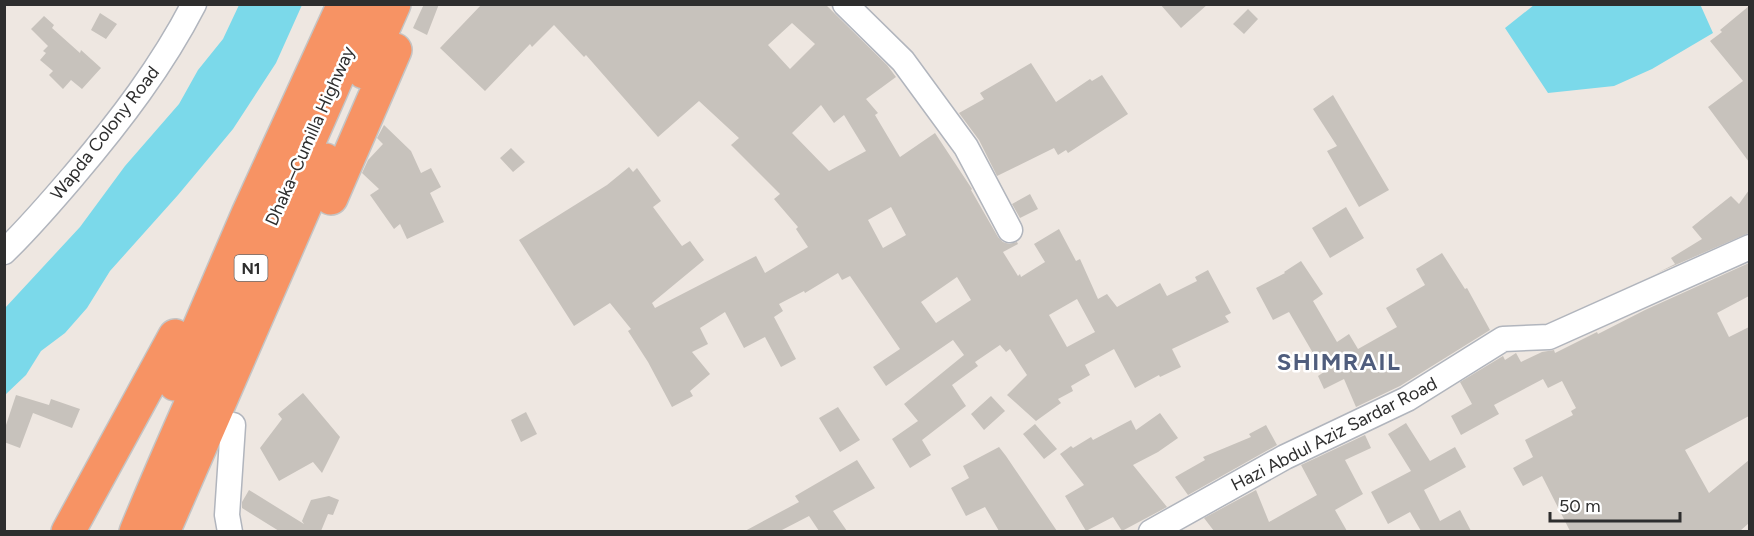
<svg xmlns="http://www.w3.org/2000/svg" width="1754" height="536" font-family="Figtree,sans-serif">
<rect width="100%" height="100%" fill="#eee7e1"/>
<!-- water -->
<path fill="#7bd9ea" d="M1700 4 1713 33 1652 69 1614 86 1548 93 1505 28 1534 5Z
M239 5H302L276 63 233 129 178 195 110 271 87 308 65 333 41 351 26 375 5 395V308L80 227 125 166 179 104 198 70 223 39Z"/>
<!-- building -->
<path fill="#c7c2bc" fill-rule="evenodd" d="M424 4H439L427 35 413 28Z
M482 4H825L887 65 896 77 866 99 878 113 875 115 900 157 935 133 972 189 971 190 998 237 1003 242 1009 244 1017 242 1018 244 1003 252 1018 276 1020 274 1021 277 1045 262 1034 244 1059 229 1076 261 1080 259 1098 299 1107 294 1117 307 1160 283 1167 296 1197 281 1195 277 1208 270 1231 313 1225 316 1229 322 1172 349 1181 367 1160 377 1159 375 1135 388 1114 349 1085 365 1090 375 1071 386 1073 391 1058 399 1061 403 1036 421 1007 395 1027 375 1010 349 1006 352 1000 345 975 362 978 366 952 385 966 406 922 440 931 455 910 468 892 439 918 421 904 404 964 355 953 340 886 386 873 367 900 349 850 276 842 280 838 273 805 293 804 291 779 304 783 311 774 317 796 359 781 367 765 337 744 348 725 312 700 328 708 344 692 352 710 374 690 391 693 396 672 407 648 362 628 331 631 329 610 303 574 326 519 240 607 185 629 167 633 172 637 168 661 201 653 207 682 246 690 241 704 260 652 303 655 308 756 256 765 273 808 247 796 229 798 227 774 199 780 194 731 145 739 138 699 101 658 137 586 55 584 57 554 25 532 47 530 44 485 91 440 48ZM792 23 815 44 790 69 768 45ZM821 105 834 123 844 115 866 151 829 171 792 133ZM891 207 906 235 883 248 868 220ZM957 277 971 300 936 323 921 302ZM1077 299 1095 332 1067 347 1049 315Z
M1160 4H1208L1181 28Z
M1749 6V162L1708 107 1743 81 1710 41 1722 32 1720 30Z
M1248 9 1258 19 1244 34 1233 24Z
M100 13 117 24 106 39 91 30Z
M44 16 54 25 52 28 80 53 81 50 101 68 82 89 71 80 63 89 49 75 53 71 40 60 46 53 43 51 48 46 31 29Z
M1031 63 1056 102 1090 79 1092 81 1102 75 1128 114 1068 153 1066 150 1058 155 1054 148 997 176 979 140 959 113 984 99 980 93Z
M1333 95 1389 190 1359 207 1327 151 1337 146 1313 109Z
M384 125 411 151 421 173 431 168 441 187 430 193 444 222 407 239 400 224 394 229 370 195 379 189 362 173 368 160 383 144 377 138Z
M511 148 525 162 513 172 500 158Z
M1749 190V233L1657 273 1675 264 1671 258 1702 239 1692 227 1731 196 1739 204Z
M1030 194 1038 209 1020 218 1012 204Z
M1346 207 1364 238 1330 258 1312 228Z
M1442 253 1465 289 1467 288 1490 330 1400 386 1356 407 1344 379 1324 389 1318 376 1324 372 1289 312 1273 320 1256 288 1285 273 1284 272 1301 261 1323 294 1313 301 1337 342 1349 334 1358 349 1397 327 1386 308 1425 285 1416 269Z
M1749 263V296L1717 313 1729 337 1749 327V416L1685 450 1709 493 1749 460V523L1740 531H1570L1542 476 1523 486 1513 468 1533 457 1525 440 1573 415 1571 411 1576 408 1562 381 1548 388 1543 379 1494 405 1499 414 1461 435 1451 416 1472 404 1460 382 1503 356 1505 360 1516 353 1521 362 1542 352 1554 350 1555 353 1597 332 1598 334 1645 310Z
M303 393 340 437 322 473 313 462 279 481 260 448 282 419 278 414Z
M16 395 49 405 51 399 80 409 72 428 33 413 20 448 4 442V431Z
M991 396 1005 411 984 430 971 414Z
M838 407 860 440 840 452 819 418Z
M526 412 537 434 521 442 511 420Z
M1160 413 1178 438 1158 452 1133 465 1167 507 1122 531 1113 517 1086 531 1065 496 1084 485 1060 454 1071 446 1073 448 1091 437 1093 440 1131 420 1136 430Z
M1406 423 1430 461 1455 447 1466 467 1424 490 1440 521 1460 510 1471 531H1421L1410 512 1388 524 1371 492 1411 471 1388 434Z
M1035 424 1057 449 1044 459 1023 434Z
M1266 425 1277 445 1188 495 1175 477 1205 460 1203 457 1251 437 1249 434Z
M1365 435 1371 448 1345 460 1363 494 1335 510 1347 531H1214L1204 518 1256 490 1269 522 1317 495 1301 465Z
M999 447 1006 456 1057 531H999L985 507 966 516 951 488 969 478 963 466Z
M857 460 875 488 833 511 847 531H819L809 516 780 531H745L799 502 795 496Z
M249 490 304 524 302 521 311 500 329 496 339 500 333 515 328 514 321 531H279L242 508V502Z"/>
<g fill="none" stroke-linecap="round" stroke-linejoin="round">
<!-- minor casing -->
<g stroke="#b1b5bd" stroke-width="27">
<path id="minor" d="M845 4 903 61 966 147 1010 230
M4 252C30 227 52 201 75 174 120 121 162 66 194 4
M230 532 227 515 233 425
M1151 532 1285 457 1407 399 1503 339 1549 337 1750 247"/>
</g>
<!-- highway casing -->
<g stroke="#c4c4c4" stroke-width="36">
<path id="highway" d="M364 72 394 4
M331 198 395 50
M175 384 248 214 344 4
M68 532 175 336
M136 532C209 354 295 182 368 4
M163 532 325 160"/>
</g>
<!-- minor -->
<use href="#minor" stroke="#fff" stroke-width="24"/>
<!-- highway -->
<use href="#highway" stroke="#f79364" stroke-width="33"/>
</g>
<g text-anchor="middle" stroke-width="5" stroke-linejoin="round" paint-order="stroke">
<!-- shield labels -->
<rect fill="#fff" stroke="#6d6d6d" stroke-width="1.5" x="234.5" y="255" width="33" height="26" rx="4.5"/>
<g font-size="16" font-weight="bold" fill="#2e2e2e">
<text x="251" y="274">N1</text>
</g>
<!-- street labels -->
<g font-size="18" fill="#2e2e2e" stroke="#fff">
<text transform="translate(105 133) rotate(-52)" y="6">Wapda Colony Road</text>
<text transform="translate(310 136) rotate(-66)" y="6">Dhaka–Cumilla Highway</text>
<text transform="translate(1334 434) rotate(-27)" y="6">Hazi Abdul Aziz Sardar Road</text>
</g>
<!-- district labels -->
<g font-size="24" font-weight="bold" letter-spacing="1.5" fill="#4f5d7d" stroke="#fff">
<text x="1339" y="370">SHIMRAIL</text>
</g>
</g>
<!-- border -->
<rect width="1754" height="536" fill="none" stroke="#2e2e2e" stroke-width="12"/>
<!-- scale -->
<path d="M1550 512v9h130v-9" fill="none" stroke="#2e2e2e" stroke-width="3"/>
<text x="1559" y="512" font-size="18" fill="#2e2e2e" stroke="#ffffff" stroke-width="4.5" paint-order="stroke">50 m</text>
</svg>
